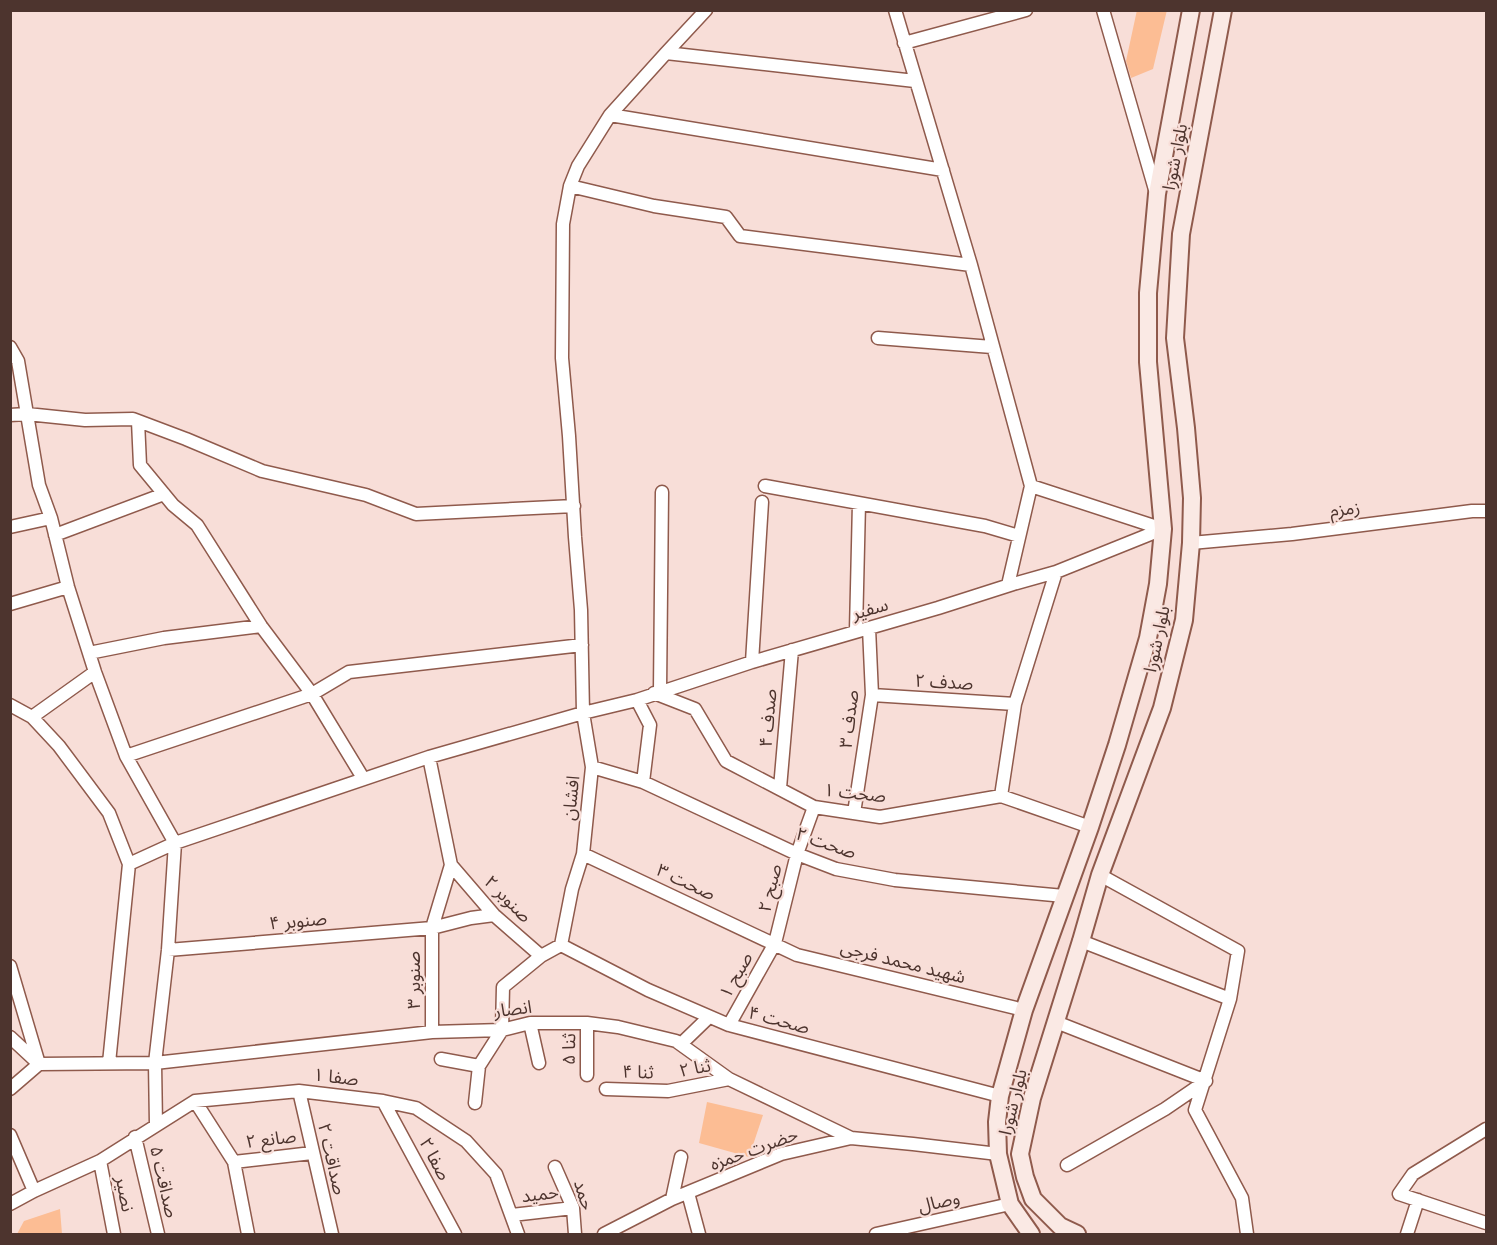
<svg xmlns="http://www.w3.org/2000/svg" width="1497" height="1245" font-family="Mulish,'Noto Sans Arabic',sans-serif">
<rect width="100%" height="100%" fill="#f8ded8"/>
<!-- building -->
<path fill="#fcbd94" d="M1137 10H1167L1153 69 1131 78 1126 61Z
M707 1102 763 1115 749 1157 699 1143Z
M60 1209 62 1234H17L24 1221Z"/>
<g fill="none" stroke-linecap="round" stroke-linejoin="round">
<!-- street casing -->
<g stroke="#8f5a4c" stroke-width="15">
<path id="street" d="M895 10 971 265 1031 486 1163 529
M1103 10 1156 193
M904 43 1026 10
M666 53 915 81
M610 115 943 170
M570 186 654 206 726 217 740 236 971 265
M878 338 992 347
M10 347 18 361 39 485 51 518 68 587 95 672 126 756 175 843 129 864
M10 415 27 414 85 420 133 419 186 439 262 471 366 495 416 514 574 506
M138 421 140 465 173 505 197 525 261 626
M765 486 985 526 1019 536
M10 527 51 518
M55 535 164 494
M1191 543 1292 534 1472 511H1486
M1008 585 1031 486
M10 604 68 587
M856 631 859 503
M89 653 164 638 261 626 312 694 126 756
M752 662 762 502
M660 691 662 492
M654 693 695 709 726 761 814 807 880 817 1001 796 1090 827
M872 695 1015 704
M637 700 650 725 643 782
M10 705 32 717 59 746 109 813 129 864 109 1063
M32 717 95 672
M429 757 451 865 432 928V1032
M592 767 643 782 797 854 836 869 895 880 1064 896
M363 778 312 694 349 672 582 645
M780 788 792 650
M1001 796 1015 704 1056 572
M854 813 872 695 869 628
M583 854 797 955 1024 1010
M451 865 494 915 541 956
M1100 875 1238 951 1230 999
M1081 941 1230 999 1195 1110 1242 1198 1247 1234
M561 945 648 990 729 1025 1000 1096
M168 950 432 928 471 918 494 915
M10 966 39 1064
M1056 1022 1206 1081
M530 1023 539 1063
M729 1025 775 943 797 854 814 807
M10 1037 38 1063
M681 1044 709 1017
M441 1059 479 1066
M587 1075V1023
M10 1089 39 1064 155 1063 432 1032 502 1030 530 1023H587L618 1027 676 1041 729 1079 851 1138
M606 1089 668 1091 729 1079
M299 1091 332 1234
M195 1101 234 1162 248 1234
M383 1101 455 1234
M475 1103 479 1066 502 1030 503 987 541 956 561 945 572 889 583 854 592 767 583 713 581 610 575 537 569 436 562 358 563 224 570 186 578 166 610 115 666 53 706 10
M156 1125 155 1063 168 950 175 843 429 757 583 713 637 700 752 662 938 608 1013 584 1056 572 1163 529
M1486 1129 1413 1174 1399 1194 1486 1223
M10 1135 34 1191
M135 1137 158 1234
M100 1161 114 1234
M234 1162 312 1153
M1067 1165 1165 1109 1206 1081
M555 1167 573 1208 575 1234
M688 1193 699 1234
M672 1199 681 1157
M10 1204 34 1191 100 1161 195 1101 299 1091 383 1101 416 1108 466 1141 496 1174 518 1234
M512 1215 573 1208
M604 1234 672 1199 781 1154 851 1138 913 1144 998 1154
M876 1234 1010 1204
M1407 1234 1418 1200"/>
</g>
<!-- secondary casing -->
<g stroke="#8f5a4c" stroke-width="20">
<path id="secondary" d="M1031 1234 1010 1204 998 1154 997 1122 1000 1096 1024 1010 1090 827 1117 745 1148 638 1158 584 1163 529 1148 362V293L1157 194 1191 10
M1077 1234 1060 1226 1033 1199 1025 1177 1020 1154 1032 1098 1081 941 1100 875 1162 708 1184 620 1191 543 1192 498 1186 428 1175 338 1181 234 1223 10"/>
</g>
<!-- street -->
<use href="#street" stroke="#fff" stroke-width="12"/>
<!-- secondary -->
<use href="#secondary" stroke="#fae9e4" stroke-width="16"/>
</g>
<g text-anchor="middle" stroke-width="4.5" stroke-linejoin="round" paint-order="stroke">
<!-- street labels -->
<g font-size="18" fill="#4d342e" stroke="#f8ded8">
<text transform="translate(1175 157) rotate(-79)" y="6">بلوار شورا</text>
<text transform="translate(1345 509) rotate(-7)" y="6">زمزم</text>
<text transform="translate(870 609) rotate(-16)" y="6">سفیر</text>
<text transform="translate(1157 639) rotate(-78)" y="6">بلوار شورا</text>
<text transform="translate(944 682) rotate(3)" y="6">صدف ۲</text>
<text transform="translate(768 718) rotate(-85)" y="6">صدف ۴</text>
<text transform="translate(849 719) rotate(-83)" y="6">صدف ۳</text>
<text transform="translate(855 793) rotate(6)" y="6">صحت ۱</text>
<text transform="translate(571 798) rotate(-84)" y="6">افشان</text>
<text transform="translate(826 843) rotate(19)" y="6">صحت ۲</text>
<text transform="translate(686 882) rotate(25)" y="6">صحت ۳</text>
<text transform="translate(770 888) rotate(-76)" y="6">صبح ۲</text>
<text transform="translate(508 899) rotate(45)" y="6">صنوبر ۲</text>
<text transform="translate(298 921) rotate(-5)" y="6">صنوبر ۴</text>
<text transform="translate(903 962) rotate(14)" y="6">شهید محمد فرجی</text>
<text transform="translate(736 975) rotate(-61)" y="6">صبح ۱</text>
<text transform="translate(414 980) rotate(-90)" y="6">صنوبر ۳</text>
<text transform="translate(513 1009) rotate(-7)" y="6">انصار</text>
<text transform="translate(779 1020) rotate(15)" y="6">صحت ۴</text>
<text transform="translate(569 1049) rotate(-89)" y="6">ثنا ۵</text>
<text transform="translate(695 1068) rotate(-11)" y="6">ثنا ۲</text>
<text transform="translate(638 1072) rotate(2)" y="6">ثنا ۴</text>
<text transform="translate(336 1077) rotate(6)" y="6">صفا ۱</text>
<text transform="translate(1013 1102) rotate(-76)" y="6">بلوار شورا</text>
<text transform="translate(271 1139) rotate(-7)" y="6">صانع ۲</text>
<text transform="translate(754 1149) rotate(-20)" y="6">حضرت حمزه</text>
<text transform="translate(332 1159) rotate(77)" y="6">صداقت ۲</text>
<text transform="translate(435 1159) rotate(62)" y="6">صفا ۲</text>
<text transform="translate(164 1182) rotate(77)" y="6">صداقت ۵</text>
<text transform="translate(125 1194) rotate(79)" y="6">نصیر</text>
<text transform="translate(540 1194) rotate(-7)" y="6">حمید</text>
<text transform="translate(584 1195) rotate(73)" y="6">حمد</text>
<text transform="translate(939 1202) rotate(-13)" y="6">وصال</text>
</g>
</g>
<!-- border -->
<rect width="1497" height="1245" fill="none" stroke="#4d342e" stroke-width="24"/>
</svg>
